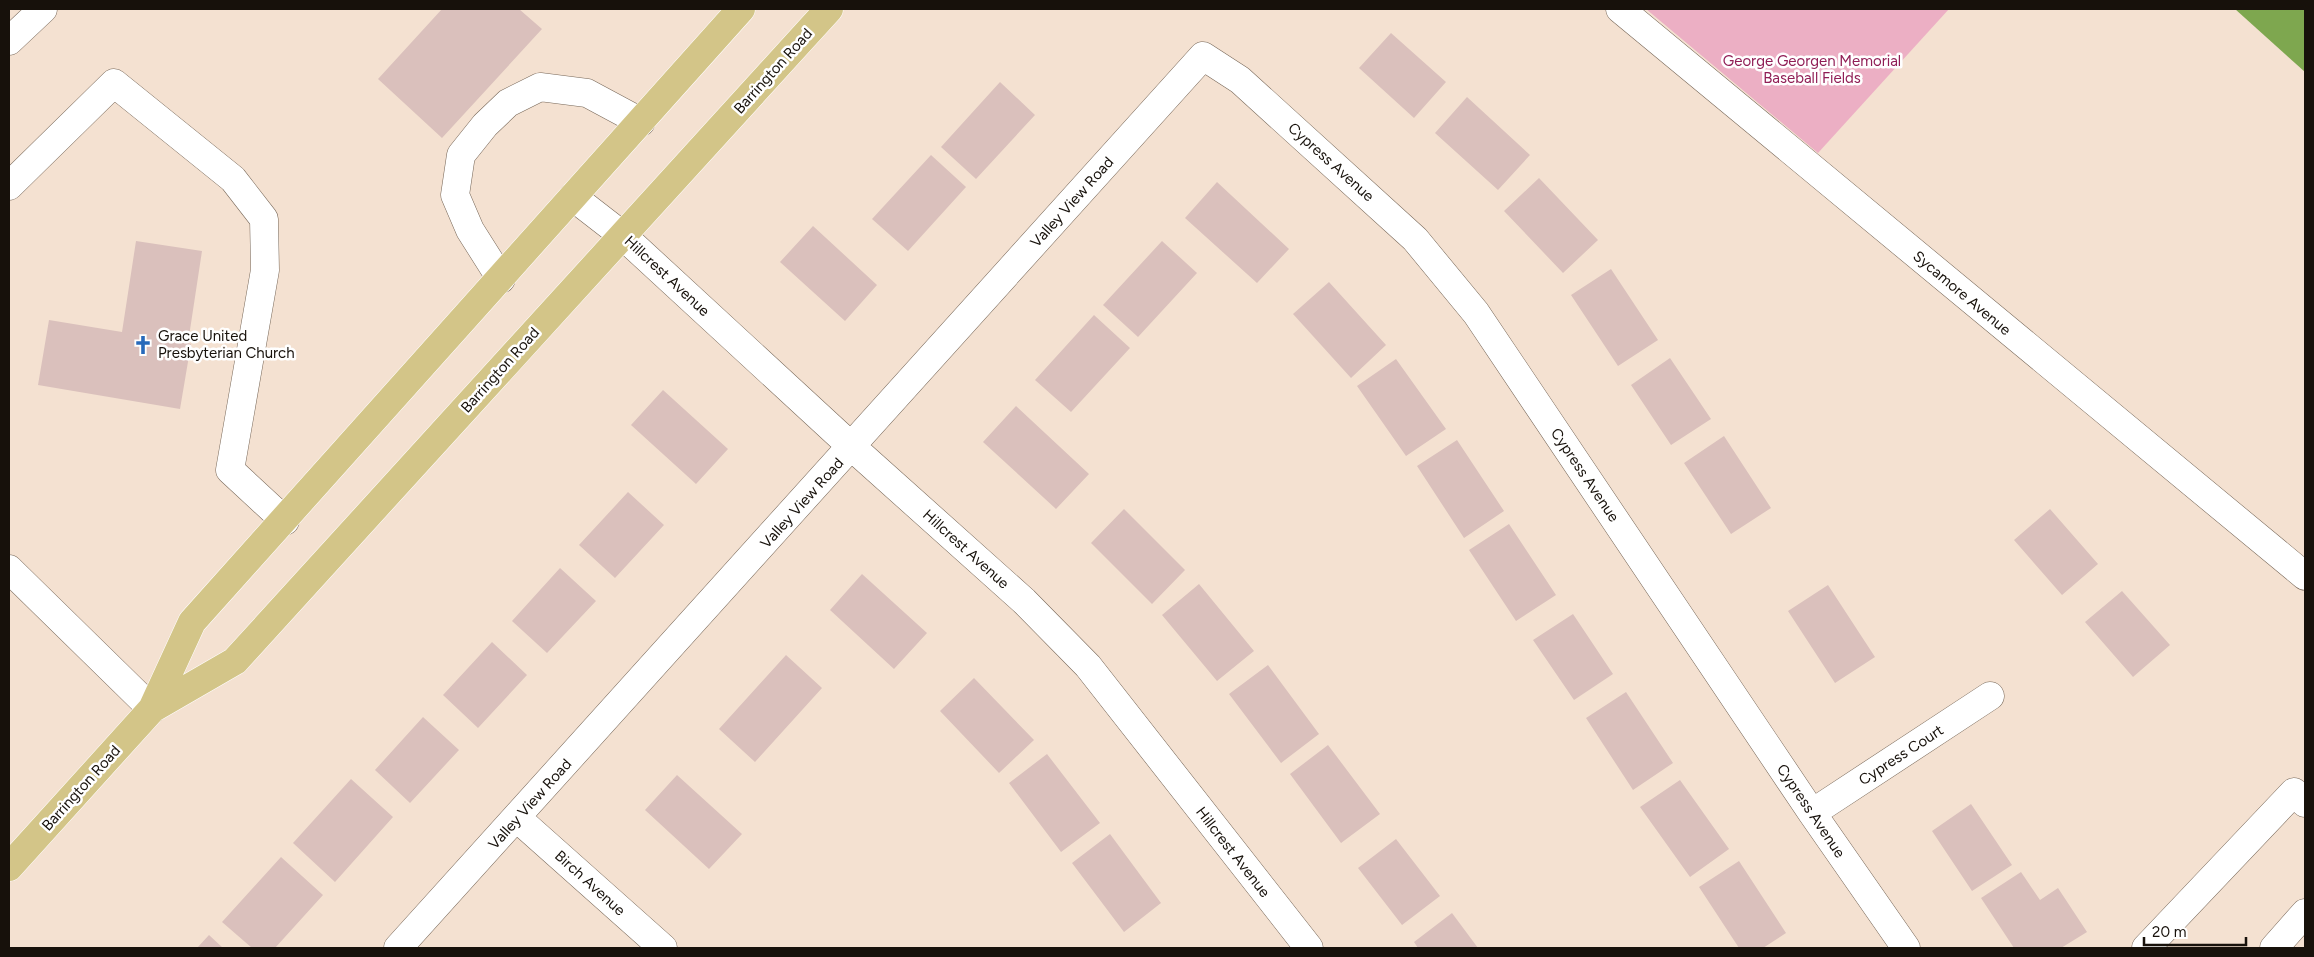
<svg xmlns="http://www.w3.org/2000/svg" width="2314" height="957" font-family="Figtree,sans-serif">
<rect width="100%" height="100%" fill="#f4e1d1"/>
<path fill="#ecafc4" d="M1646,9H1949L1818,153Z"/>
<path fill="#7ea74f" d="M2235,9H2305V72Z"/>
<path fill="#dac0bc" d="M442,9H519L542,29L442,138L378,79Z
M1391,33L1446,82L1414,118L1359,68Z
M1000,82L1035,115L976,179L941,147Z
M1467,97L1530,155L1498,190L1435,133Z
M931,155L966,187L908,251L872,219Z
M1539,178L1598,240L1563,273L1504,211Z
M1217,182L1289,249L1257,283L1185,218Z
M813,226L877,285L845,321L780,262Z
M136,241L202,251L188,343L191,344L180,409L38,385L49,320L122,332Z
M1162,241L1197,273L1138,337L1103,305Z
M1611,269L1658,340L1618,366L1571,295Z
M1329,282L1386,345L1351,378L1293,314Z
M1094,315L1130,348L1071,412L1035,380Z
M1670,358L1711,419L1671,445L1631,385Z
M1396,359L1446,429L1406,456L1357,386Z
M663,390L728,449L696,484L631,425Z
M1016,406L1089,474L1056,509L983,442Z
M1724,436L1771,508L1731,534L1684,463Z
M1457,440L1504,511L1464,538L1417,466Z
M628,492L664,525L615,578L579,545Z
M1124,509L1185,570L1152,604L1091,543Z
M2050,509L2098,564L2062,595L2014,540Z
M1509,524L1556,595L1516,621L1469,550Z
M560,568L596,601L547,653L512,621Z
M862,574L927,633L894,669L830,610Z
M1199,584L1254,651L1217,681L1162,615Z
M1828,585L1875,657L1835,683L1788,611Z
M2122,591L2170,645L2133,677L2085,622Z
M1573,614L1613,674L1574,700L1533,640Z
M492,642L527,675L478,728L443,695Z
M786,655L822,688L755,762L719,729Z
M1268,665L1319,734L1281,763L1229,694Z
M974,678L1034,740L999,773L940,711Z
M1626,692L1673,763L1633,790L1586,718Z
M423,717L459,750L410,803L375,770Z
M1328,745L1380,814L1341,843L1290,774Z
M1047,754L1100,823L1061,852L1009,783Z
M677,775L742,834L709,869L645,810Z
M351,779L393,817L335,882L293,843Z
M1680,780L1729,849L1690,877L1640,807Z
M1971,804L2012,865L1972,891L1932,831Z
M1110,834L1161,903L1124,932L1072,863Z
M1396,839L1440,896L1402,925L1358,868Z
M281,857L323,895L275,948H252L222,922Z
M1739,861L1786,933L1763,948H1739L1699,887Z
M2021,872L2040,900L2058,888L2087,932L2061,948H2014L1981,898Z
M1452,913L1478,948H1418L1414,942Z
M209,935L223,948H197Z"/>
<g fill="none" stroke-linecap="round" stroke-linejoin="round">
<g stroke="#776758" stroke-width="29">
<path id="minor" d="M1620,9L2305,576
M9,41L43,9
M9,186L114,83L233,179L264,219L265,270L230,470L285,521
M573,197L622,235L852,447L1024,601L1088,666L1309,948
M501,279L470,230L455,195L461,155L485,125L508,103L540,87L587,93L641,122
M9,569L152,709
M1812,813L1990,696
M517,818L663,948
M398,948L1203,56L1240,80L1415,239L1476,313L1812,813L1906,948
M2146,948L2294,792L2305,803
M2274,948L2305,913"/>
</g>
<g stroke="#fff" stroke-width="29">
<path id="major" d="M152,709L235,661L829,9
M9,867L152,709L192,622L741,9"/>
</g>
<use href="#minor" stroke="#fff" stroke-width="28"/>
<use href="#major" stroke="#d3c588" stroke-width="28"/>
</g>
<defs>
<g id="church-bare" transform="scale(1.5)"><path d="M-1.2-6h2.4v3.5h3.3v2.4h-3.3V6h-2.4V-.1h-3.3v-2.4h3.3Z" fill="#2769ba" stroke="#fff" stroke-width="2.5" paint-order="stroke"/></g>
</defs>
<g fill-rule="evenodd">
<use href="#church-bare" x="143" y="345"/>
</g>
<g text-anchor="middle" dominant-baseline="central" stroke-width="5" stroke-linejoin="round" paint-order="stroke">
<g font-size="15" fill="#901e56" stroke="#fff">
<text x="1812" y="61">George Georgen Memorial<tspan x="1812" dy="17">Baseball Fields</tspan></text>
</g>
<g font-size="15" fill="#17110b" stroke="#fff">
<text transform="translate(773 71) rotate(-48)">Barrington Road</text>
<text transform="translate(1331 162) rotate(42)">Cypress Avenue</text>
<text transform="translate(1072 202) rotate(-48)">Valley View Road</text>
<text transform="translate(667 276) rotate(43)">Hillcrest Avenue</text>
<text transform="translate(1962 293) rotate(40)">Sycamore Avenue</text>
<text transform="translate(500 370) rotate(-48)">Barrington Road</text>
<text transform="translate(1585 475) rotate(56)">Cypress Avenue</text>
<text transform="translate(802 503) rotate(-48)">Valley View Road</text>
<text transform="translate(966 549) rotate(42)">Hillcrest Avenue</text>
<text transform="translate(1901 755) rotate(-33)">Cypress Court</text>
<text transform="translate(81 788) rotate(-48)">Barrington Road</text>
<text transform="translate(530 804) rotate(-48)">Valley View Road</text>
<text transform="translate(1811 811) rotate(56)">Cypress Avenue</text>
<text transform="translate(1233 852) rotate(52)">Hillcrest Avenue</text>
<text transform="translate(590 883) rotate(42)">Birch Avenue</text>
</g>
<g font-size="15" fill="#17110b" stroke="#fff" text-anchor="start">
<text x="158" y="336">Grace United<tspan x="158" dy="17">Presbyterian Church</tspan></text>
</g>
</g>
<rect width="2314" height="957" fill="none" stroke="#17110b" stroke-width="20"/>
<path d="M2144 937v8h102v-8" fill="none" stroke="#17110b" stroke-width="2.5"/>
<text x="2152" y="937" font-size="15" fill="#17110b" stroke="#ffffff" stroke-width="4" paint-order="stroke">20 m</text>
</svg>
